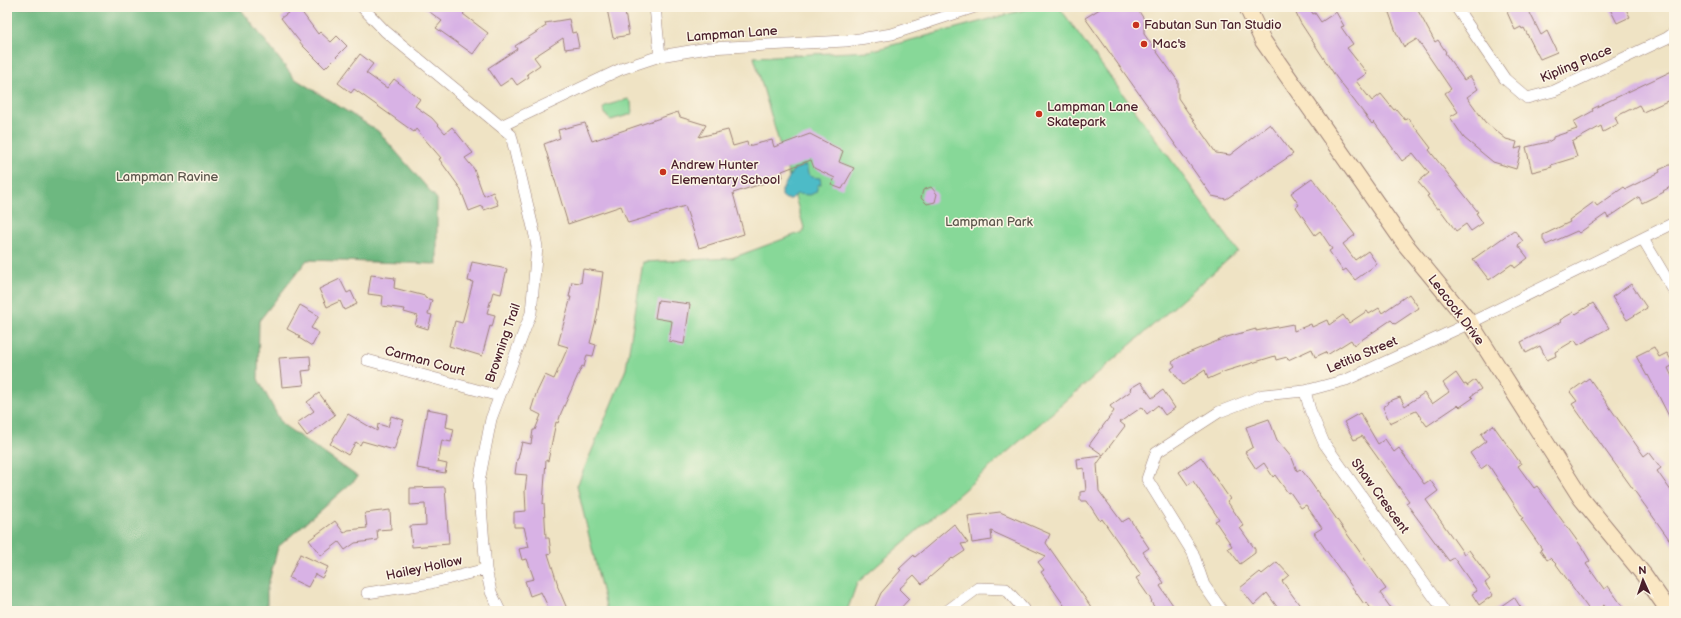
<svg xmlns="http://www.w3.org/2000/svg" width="1681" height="618" font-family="'Balsamiq Sans',sans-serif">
<rect width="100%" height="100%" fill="#fcf5e5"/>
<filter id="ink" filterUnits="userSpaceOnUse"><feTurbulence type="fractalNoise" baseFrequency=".025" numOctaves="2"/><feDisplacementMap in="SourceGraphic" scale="8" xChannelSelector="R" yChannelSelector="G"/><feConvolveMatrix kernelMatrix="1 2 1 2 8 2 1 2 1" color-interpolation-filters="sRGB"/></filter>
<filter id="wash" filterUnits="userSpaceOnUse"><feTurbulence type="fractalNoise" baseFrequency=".012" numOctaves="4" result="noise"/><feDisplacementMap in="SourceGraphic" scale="16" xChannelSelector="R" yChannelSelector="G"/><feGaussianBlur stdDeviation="0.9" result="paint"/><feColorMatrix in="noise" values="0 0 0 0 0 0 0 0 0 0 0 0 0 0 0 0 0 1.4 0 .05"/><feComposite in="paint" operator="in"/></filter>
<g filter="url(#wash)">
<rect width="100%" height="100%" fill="#efe3c4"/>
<path fill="#87d898" stroke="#687c62" d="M1035,7H1059L1238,251L857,583L847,611H607L577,486L626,369L643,262L732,258L805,231L754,57L870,51Z
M628,99L631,102L632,114L611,120L607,117L603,109L605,106Z"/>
<path fill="#6db880" stroke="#5c6c56" d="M7,7H239L294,78L378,131L437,199V264L307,260L259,321L258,379L282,424L358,477L278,547L267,589V611H7Z"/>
<path fill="#4ebbc7" stroke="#4c6d79" d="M806,165L808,173L811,177L820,178L821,184L818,185L816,192L810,195L797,194L791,199H786L782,196V190L793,170Z"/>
<g id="blocks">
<path fill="#d8b2e5" d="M296,7H298L318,34L320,32L331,42L337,36L347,46L325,68L303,46L281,18Z
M423,7H458L465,12L463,14L488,33L473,54L436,28L442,21Z
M617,7H624L629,35L613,38L607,9Z
M1103,7H1136L1144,19V34L1178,81V98L1216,153L1230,155L1270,124L1293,154L1226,199L1212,196L1085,18Z
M1293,7H1309L1313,14L1315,13L1321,22L1336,12L1344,26L1341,27L1353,44L1347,48L1367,73L1356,81L1372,101L1381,94L1394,110L1396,109L1405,120L1408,118L1431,148L1429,150L1478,212L1476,213L1483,223L1471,231L1466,224L1456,231L1439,208L1437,209L1427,196L1429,195L1418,182L1429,173L1413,153L1402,161L1374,122L1372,124L1336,77L1300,22Z
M1387,7H1416L1435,42L1438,40L1446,52L1445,53L1464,80L1470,76L1478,89L1467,97L1485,122L1506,139L1517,142L1515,149L1522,147L1516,169L1493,162L1464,138L1450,117L1458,112L1445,93L1451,89L1417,39L1404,47L1396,32Z
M1517,7H1527L1541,35L1547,31L1557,52L1540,59L1524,28L1522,29L1521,27L1515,30L1507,12Z
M1609,7H1625L1630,17L1617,23Z
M569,19L572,33L576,32L579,47L565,49L563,38L534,57L540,65L527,74L529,77L517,85L512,78L500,86L488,68L517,49L515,46L546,26L545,23Z
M360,54L373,64L366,73L387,88L394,79L420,99L415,106L432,118L445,133L452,127L473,153L465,158L474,169L484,196L493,192L498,205L484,210L482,206L469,211L460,188L439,159L441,158L416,129L414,132L354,89L351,93L338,83Z
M1674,70V98L1643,112L1639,105L1615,117L1618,124L1603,132L1601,126L1572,142L1577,157L1551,165L1552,167L1532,172L1526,147L1548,142L1553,139V137L1577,129L1573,122L1593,111L1592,109Z
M678,112L680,117L706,125L699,137L728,130L733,146L747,142L748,146L772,140L774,147L810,134L843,151L839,162L854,168L842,189L831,185L835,178L814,168L811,160L782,171L783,177L733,193L744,234L699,248L685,206L628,223L621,206L568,224L544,144L560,138L558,130L585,123L592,141Z
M1674,163V185L1663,191L1664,192L1642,203L1639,197L1608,218L1606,214L1579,233L1577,231L1546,245L1543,239V235L1570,222L1569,220L1594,202L1597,206L1624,187L1626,189L1660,172L1659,170Z
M1312,178L1355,235L1343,244L1355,260L1368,251L1377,264L1355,280L1346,269L1343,271L1329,251L1332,249L1320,231L1315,235L1296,207L1299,205L1291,193Z
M931,187L937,194L935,202L927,204L921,198L923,190Z
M1514,230L1523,241L1518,245L1528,258L1515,268L1512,264L1489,280L1473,259Z
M472,262L507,269L501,294L493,292L487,313L495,315L492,327L490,326L482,356L449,346L455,321L462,323L473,282L468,281Z
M583,269L603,272L597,316L590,343L596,345L593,356L587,355L584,367L582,366L561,413L558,423L556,422L548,461L546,460L543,504L544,503L546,538H549L551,553L548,554L558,585H557L568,611H550L541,592L530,596L525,581L534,579L527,559L522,560L519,549L529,547L524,527H514V512L526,511L525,491L527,475L515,474L517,459H518L522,442L531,444L533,430H535L541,415L531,410L536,394L545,375L554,379L568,347L558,344L571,297H569L572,282L581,283Z
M371,275L395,278L394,288L425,296V298L432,300L428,314L432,315L428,329L415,325L418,316L404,312L405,309L382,306L383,296L368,294Z
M340,279L347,293L351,291L357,304L344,310L340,301L327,307L319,289Z
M1631,284L1647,308L1627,320L1612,297Z
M1409,294L1419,308L1395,324L1391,320L1354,345L1351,340L1327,355L1326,352L1315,357L1312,349L1288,360L1287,357L1276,360L1275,356L1226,371L1208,379L1205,370L1183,385L1171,369L1175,366L1172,362L1181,356L1227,337L1256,329V331L1293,324L1294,331L1311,324L1312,327L1327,320L1329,325L1343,315L1349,323L1367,311L1369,314L1379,308L1382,313Z
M658,300L690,304L684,344L669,341L672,321L655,318Z
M1593,303L1609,328L1578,345L1575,340L1555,352L1556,356L1547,360L1540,346L1526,353L1521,342L1561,322L1560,320L1574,312L1576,314Z
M300,305L319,316L311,328L319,333L312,346L299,338L300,336L287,329Z
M1654,347L1659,357L1667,353L1674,365L1668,368L1674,381V426L1648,375L1647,376L1636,356Z
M310,356L311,370L302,371L304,385L282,387L279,358Z
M1456,373L1464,385L1466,384L1467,386L1475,380L1481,389L1471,396L1473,398L1460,407L1458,405L1427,426L1416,411L1390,423L1383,407L1388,404L1387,402L1400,397L1405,406L1424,393L1432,404L1449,392L1443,383Z
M1589,378L1644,456L1649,452L1661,468L1657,471L1674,495V546L1572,404L1577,401L1570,392Z
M1141,382L1152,398L1163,390L1175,408L1165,415L1158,405L1147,414L1142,407L1120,422L1125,426L1103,455L1089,445L1114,411L1110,406L1131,391L1130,389L1131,388Z
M319,393L335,415L307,436L297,423L314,411L307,402Z
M427,409L448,413L446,427L454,429L451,442L442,440L438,462L447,464L445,473L417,468Z
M1360,413L1378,444L1385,439L1394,452L1399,448L1424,484L1430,480L1438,491L1426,500L1464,554L1469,550L1490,579L1485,583L1493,595L1479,605L1472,594L1477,591L1454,558L1449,561L1406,503L1409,501L1362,436L1354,440L1344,422Z
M348,414L377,431L378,424L388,427L391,416L404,420L394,450L362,441L360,445L356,442L348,455L330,444Z
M1269,419L1277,440L1292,458L1297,471L1300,469L1304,473L1386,589L1380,593L1393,611H1373L1366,602L1364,604L1314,533L1322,528L1306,505L1301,508L1290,492L1288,493L1275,475L1273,477L1264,463L1256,469L1245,452L1253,447L1246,427Z
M1493,425L1521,464L1518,466L1534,488L1537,486L1581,546L1590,561L1586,564L1604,589L1608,586L1626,611H1608L1604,605L1596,611H1590L1556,564L1550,558L1547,560L1540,550L1542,549L1521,519L1523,518L1488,464L1481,469L1470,453L1486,441L1481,434Z
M1103,456L1097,464L1099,491L1122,522L1129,518L1149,548L1143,552L1164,583L1160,586L1177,611H1157L1151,602L1152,601L1136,578L1141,575L1102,519L1100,521L1087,501H1080V492L1086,491L1084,468L1078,469L1077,459Z
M1201,457L1230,499L1227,501L1244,526L1240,528L1255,549V553L1240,564L1228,548L1232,546L1215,521L1219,519L1193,481L1188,485L1179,472Z
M445,487L449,544L412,547L410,526L426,525L425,504L410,505V488Z
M390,510L391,529L377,530L378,540L355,543L345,550L339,542L321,556L309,540L335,521L344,533L348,530L367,528L365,513Z
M1000,512L1050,534L1046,543L1094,611H1068L1041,572L1044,570L1038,562L1046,556L991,531L992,540L972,543L968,516Z
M954,524L968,543L961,544L965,551L953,559L952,558L922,584L914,575L899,589L909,599L898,611H873L881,593L901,570L899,569L914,555L915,557Z
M300,554L328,567L322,578L315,574L308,587L289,578Z
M1277,562L1289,575L1282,581L1304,611H1280L1267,593L1254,605L1240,588L1260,572L1262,574Z
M1514,597L1523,611H1494Z"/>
</g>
</g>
<g filter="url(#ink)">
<use href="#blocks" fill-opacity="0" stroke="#9c8178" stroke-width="1"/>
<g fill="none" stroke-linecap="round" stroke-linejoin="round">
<g stroke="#9c8178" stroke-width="12">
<path id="street" d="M362,7L385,31L511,135L535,236L537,247L531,313L491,419L479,482L486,569L491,592L500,611
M655,7L660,56
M1456,7L1505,79L1527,98L1554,91L1667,38L1674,33
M501,126L621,69L660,56L708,48L846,41L892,34L975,7
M1643,239L1674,291
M367,360L499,396
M1305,391L1310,410L1324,443L1444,611
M367,593L431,583L486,569
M947,611L978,588L1006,589L1025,611
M1222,611L1204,585L1193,553L1147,479L1156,453L1219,412L1263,395L1305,391L1346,380L1470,323L1674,223"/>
</g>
<g stroke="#9c8178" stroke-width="18">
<path id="secondary" d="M1247,7L1263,41L1405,244L1470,323L1581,498L1644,575L1669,611"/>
</g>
<use href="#street" stroke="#fff" stroke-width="11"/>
<use href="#secondary" stroke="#fae7c3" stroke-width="16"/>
</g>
</g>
<g fill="#c8321e" stroke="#fcf5e5" stroke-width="1.5">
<circle cx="1136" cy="25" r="4"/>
<circle cx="1144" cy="44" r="4"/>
<circle cx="1039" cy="114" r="4"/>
<circle cx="663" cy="172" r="4"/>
</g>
<g text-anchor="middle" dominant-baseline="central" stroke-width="3" stroke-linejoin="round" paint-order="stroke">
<g font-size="13" fill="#4a1f2b" stroke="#fcf5e5" text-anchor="start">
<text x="1144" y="25">Fabutan Sun Tan Studio</text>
<text x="1152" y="44">Mac's</text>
<text x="1047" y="107">Lampman Lane<tspan x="1047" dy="15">Skatepark</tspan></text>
<text x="671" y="165">Andrew Hunter<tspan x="671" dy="15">Elementary School</tspan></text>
</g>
<g font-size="13" fill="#4a1f2b" stroke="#fcf5e5">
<text transform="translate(732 34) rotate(-4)">Lampman Lane</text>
<text transform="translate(1576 64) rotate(-23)">Kipling Place</text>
<text transform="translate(1456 310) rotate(53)">Leacock Drive</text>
<text transform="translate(503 343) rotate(-71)">Browning Trail</text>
<text transform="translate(1362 355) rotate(-23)">Letitia Street</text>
<text transform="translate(425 361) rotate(15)">Carman Court</text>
<text transform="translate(1380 496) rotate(54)">Shaw Crescent</text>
<text transform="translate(424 568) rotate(-12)">Hailey Hollow</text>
</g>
<g font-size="13" fill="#5c564c" stroke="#fcf5e5">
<text x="167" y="177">Lampman Ravine</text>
<text x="989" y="222">Lampman Park</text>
</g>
</g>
<rect width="1681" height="618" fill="none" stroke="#fcf5e5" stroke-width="24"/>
<g transform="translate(1643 580) rotate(357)" stroke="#fcf5e5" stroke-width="3" paint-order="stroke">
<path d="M0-3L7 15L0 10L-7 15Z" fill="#4a1f2b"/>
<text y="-6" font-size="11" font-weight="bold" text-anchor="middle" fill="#4a1f2b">N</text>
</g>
</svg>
